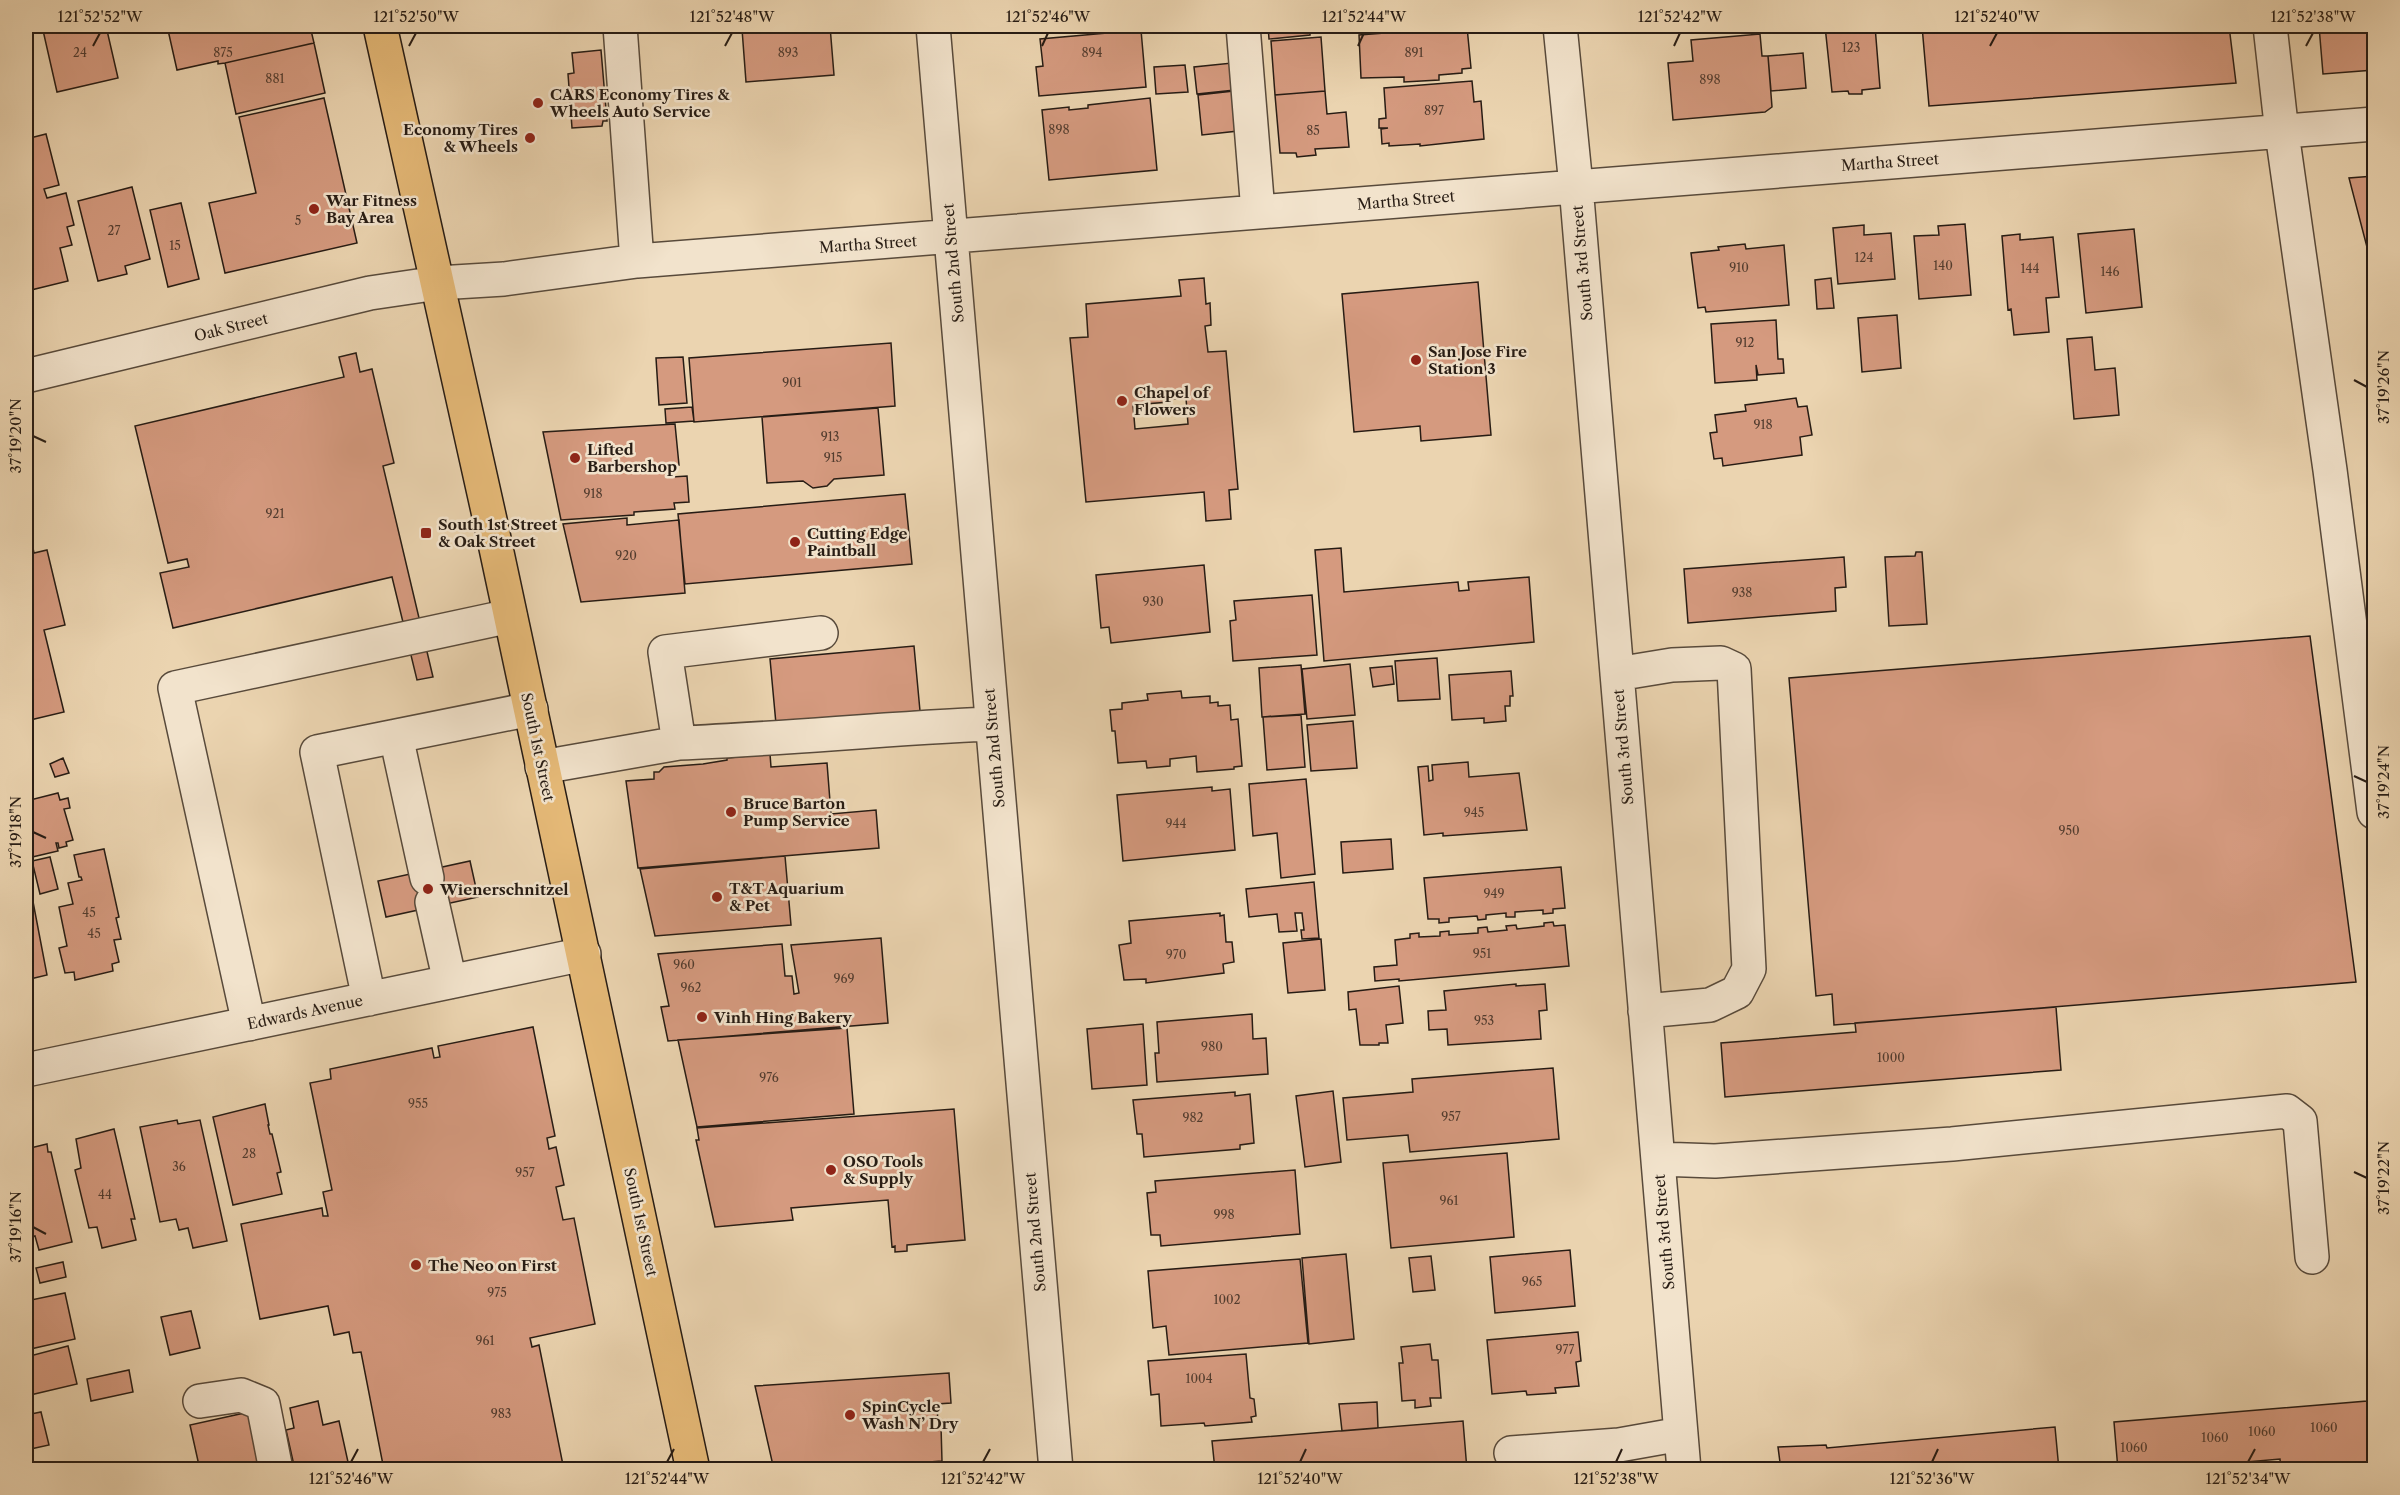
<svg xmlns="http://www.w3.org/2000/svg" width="2400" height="1495" font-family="'Libre Caslon Text',serif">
<rect width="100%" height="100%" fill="#ebd4b0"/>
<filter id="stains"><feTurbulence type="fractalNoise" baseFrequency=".00333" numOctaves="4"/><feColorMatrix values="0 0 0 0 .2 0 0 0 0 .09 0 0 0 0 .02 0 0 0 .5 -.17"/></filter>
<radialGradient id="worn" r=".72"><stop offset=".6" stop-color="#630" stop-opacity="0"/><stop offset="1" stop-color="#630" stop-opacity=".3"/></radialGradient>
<path fill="#d59a7f" stroke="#271c14" stroke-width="1.5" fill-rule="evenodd" d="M42,26H106L118,78L57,92Z
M189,26H310L314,43L225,63L218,64V61L177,70L168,30Z
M642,26H690L643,31Z
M787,26H830L834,75L746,82L742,29Z
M1268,26H1310V35L1269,39Z
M1825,26H1875L1880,88L1862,90V94H1849L1848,91L1832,92Z
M1922,26H2229L2236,83L1929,106Z
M2319,26H2374V70L2323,74Z
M1463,27H1467L1471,68L1462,69V73L1439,75V80L1404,82V77L1361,78L1359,35Z
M1141,30L1146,87L1039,96L1036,67L1043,66L1040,39Z
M1760,34L1762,56H1768L1772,107L1765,112L1673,120L1668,63L1693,61L1691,40Z
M1321,37L1325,91L1275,95L1271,41Z
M314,43L325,93L236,114L225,63Z
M601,50L607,121H603L602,126L572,128L568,74L574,73L572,53Z
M1803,53L1806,88L1771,91L1768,56Z
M1232,63L1235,90L1197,94L1194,67Z
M1185,65L1188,92L1156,94L1154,67Z
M1472,81L1474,102L1481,101L1484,139L1420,146V144L1389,146V143L1382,144L1381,129L1388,128H1379V119L1386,118L1384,88Z
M1234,91L1238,131L1202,135L1198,95Z
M1325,91L1327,114L1346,112L1349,147L1315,149L1316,155L1297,157L1296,153H1280L1275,95Z
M324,98L357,243L225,273L209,203L256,193L239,117Z
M1150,98L1157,170L1049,180L1042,110L1069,107V110L1088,108V105Z
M46,134L59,185L44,189L47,198L66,193L74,225L67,227L72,245L60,248L68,281L31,290L26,269V139Z
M2374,176V274L2349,178Z
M132,187L150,259L125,266L127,274L98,281L78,201Z
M181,203L199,279L168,287L150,210Z
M1965,224L1971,295L1919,299L1914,236L1939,235L1938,226Z
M1864,225V235L1891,233L1895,279L1838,284L1833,228Z
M2134,229L2142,307L2086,313L2078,234Z
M2020,234V240L2053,237L2059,297L2046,298L2049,332L2014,335L2011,309L2008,310L2002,236Z
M1745,244L1746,249L1784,245L1789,305L1706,312L1705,307L1698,308L1691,253L1719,250L1718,247Z
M1204,278L1206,304L1210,303L1211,325L1205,326L1208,352L1226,351L1238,489L1229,490L1231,519L1206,521L1204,492L1086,502L1070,338L1088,337L1086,304L1181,296L1179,280ZM1186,398L1188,424L1135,429L1133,405L1169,402V399Z
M1831,278L1834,308L1817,309L1815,280Z
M1478,282L1491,435L1421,441L1420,426L1354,432L1342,294Z
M1897,315L1901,368L1862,372L1858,318Z
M1776,320L1778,359H1783L1784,373L1758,375L1756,365L1757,380L1715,383L1711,324Z
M2092,337L2095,370L2115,368L2119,415L2074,419L2067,339Z
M891,343L895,406L694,422L689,358Z
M356,353L360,372L372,369L394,463L383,466L433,677L417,680L392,577L173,628L160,573L189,567L187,559L168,563L135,426L344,377L339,357Z
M683,357L687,403L659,405L656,358Z
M1796,398L1798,407L1807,406L1812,435L1800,437L1802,455L1723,466L1722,458L1714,459L1710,433L1717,432L1715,415L1746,411L1745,405Z
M692,407L694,421L666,423L665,409Z
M878,408L884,475L834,479L827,486L813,488L803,481L767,483L762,417Z
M675,424L679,465L670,466L672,477L687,476L689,502L674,503L675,509L634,512V515L561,520L543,432Z
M905,494L912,564L685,584L678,514Z
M26,515L34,553L47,550L65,625L44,630L64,712L26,721Z
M627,518V525L679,520L685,593L581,602L563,524Z
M1341,548L1344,592L1458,582L1459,591L1469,590L1468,582L1529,577L1534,642L1324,661L1315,550Z
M1916,552H1922L1927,624L1889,626L1885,557L1915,556Z
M1844,557L1846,587L1835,588L1836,611L1688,623L1684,569Z
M1204,565L1210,632L1111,643L1109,627L1101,628L1096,575Z
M1312,595L1317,655L1233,661L1230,621L1236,620L1234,601Z
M2310,636L2356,982L1834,1025L1832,994L1816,996L1789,678Z
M914,646L920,711L776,724L770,659Z
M1437,658L1440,699L1398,701L1395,661Z
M1350,664L1355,715L1307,719L1302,669Z
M1301,665L1305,714L1262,717L1259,668Z
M1392,666L1394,684L1373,687L1370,668Z
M1511,671L1513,696H1510V706H1505L1506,721L1484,723V718L1452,720L1449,675Z
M1181,691L1182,698L1210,696V703L1218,702V706L1230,705L1231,720L1238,719L1242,766L1234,767V769L1197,772L1196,756L1170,759V766L1147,768L1146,761L1118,763L1115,731H1112L1110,710L1122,709V703L1148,700L1147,694Z
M1301,715L1305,767L1267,770L1263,717Z
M1353,721L1357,768L1311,771L1307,725Z
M770,754L771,767L827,763L831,814L876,810L879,848L638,868L626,781L654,779V772H659L664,767L703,764L727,760V758Z
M63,758L69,773L55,777L50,764Z
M1468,762L1469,777L1519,773L1527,830L1443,836V833L1424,835L1418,767L1428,766L1429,781L1433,780L1432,765Z
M1306,779L1315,874L1281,878L1277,833L1253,836L1249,784Z
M1212,787V791L1230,789L1235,850L1123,861L1117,795Z
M58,793L60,800L68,798L70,808L64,809L73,840L66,842L67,846L59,848L58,843H56L58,851L28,858L26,847V801Z
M1391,839L1393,869L1343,873L1341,842Z
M104,849L119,917L116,918L121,939L114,940L119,962L112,964L113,971L75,980L74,972L65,973L59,948L67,946L59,907L73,904L68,883L82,880L81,877H79L74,855Z
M785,856L791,925L655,936L640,869Z
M50,857L58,889L40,894L32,861Z
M470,861L478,897L386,917L378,881Z
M26,865L47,975L26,980Z
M1561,867L1565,908L1553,909V913L1543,914V910L1515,912V917H1506V913L1486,915V919L1478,920L1477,916L1449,918V922L1439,923V919H1428L1424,878Z
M1314,882L1319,938L1302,939L1301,930H1304L1302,913H1295L1297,931L1279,932L1277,914L1249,917L1246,889Z
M1220,913V916L1224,915L1226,942H1232L1234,962L1223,964L1224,973L1146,983V979L1124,980L1119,945L1131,943L1129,921Z
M1553,922L1554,926L1565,925L1569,966L1399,981V979L1375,981L1374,967L1397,965L1395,940L1410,938V934L1419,933V937L1440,936V932L1449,931V935L1478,933V928L1487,927L1488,932L1507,930L1506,926L1516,925L1517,929L1544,926V923Z
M881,938L888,1023L668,1041L661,1007L669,1006L658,954L782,944L785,976H792L794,994L799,993L791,945Z
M1321,939L1325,990L1288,993L1283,943Z
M1516,984V986L1545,984L1547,1010L1539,1011L1541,1039L1448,1045L1447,1029L1429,1030L1428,1011L1446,1010L1444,991Z
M1399,986L1403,1023L1386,1025L1388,1043H1379V1045H1360L1356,1009L1349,1010L1348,992Z
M2056,1007L2061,1070L1725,1097L1721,1043L1856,1032L1855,1023Z
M1252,1014L1253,1039L1266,1038L1268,1074L1157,1082L1155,1053H1159L1157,1022Z
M1143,1024L1147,1085L1092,1089L1087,1029Z
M533,1027L555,1136L547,1138L549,1149L556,1147L564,1185L556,1187L563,1220L574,1218L595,1324L530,1338L532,1347L539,1345L564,1470H384L361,1352L353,1353L349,1332L334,1335L328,1306L260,1319L241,1224L322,1208L323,1216H328L323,1192L332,1190L310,1083L331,1079L330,1069L432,1048L434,1058L440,1057L438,1046Z
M847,1028L854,1114L697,1127L678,1040Z
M1553,1068L1559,1139L1410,1152L1408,1135L1347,1140L1343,1098L1413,1092L1412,1079Z
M1333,1091L1341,1162L1305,1167L1296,1096Z
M1235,1092V1096L1250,1094L1254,1143L1240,1145V1149L1144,1157L1142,1134H1137L1133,1100Z
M265,1104L269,1125H268L270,1134H272L281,1172L277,1173L282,1194L233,1205L213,1117Z
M954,1109L965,1240L907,1245V1251L895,1252V1246L892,1247L888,1200L791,1208L793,1220L715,1227L696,1140H699L697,1128Z
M177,1120L178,1124L200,1120L227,1241L193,1248L188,1228L179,1230L176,1219L160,1222L140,1127Z
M114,1129L135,1219H131L136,1240L102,1248L97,1227L89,1228L75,1170L81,1168L76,1139Z
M47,1144L48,1152H51L72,1242L39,1250L35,1236L26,1238V1149Z
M1507,1153L1514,1237L1391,1248L1383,1163Z
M1295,1170L1300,1234L1161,1246L1160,1235H1151L1147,1193L1156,1192L1155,1181Z
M1570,1250L1575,1306L1495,1313L1490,1257Z
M1346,1254L1354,1339L1309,1344L1302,1258Z
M1431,1256L1435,1290L1413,1292L1409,1258Z
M1300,1259L1308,1343L1169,1355L1166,1326L1153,1328L1148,1271Z
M63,1262L66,1277L40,1283L36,1268Z
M65,1293L75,1339L26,1350V1301Z
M191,1311L200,1348L170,1355L161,1317Z
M1578,1332L1581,1361L1576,1362L1579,1386L1555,1388L1556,1393L1527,1395L1526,1391L1492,1394L1487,1340Z
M1430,1344L1432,1360H1438L1441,1398H1430L1431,1406L1415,1408V1400L1402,1401L1399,1363H1403L1401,1347Z
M68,1346L77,1384L26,1396V1357Z
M1246,1354L1250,1398L1254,1399L1256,1416L1251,1417L1252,1422L1205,1426L1204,1423L1161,1426L1159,1394L1151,1395L1148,1361Z
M129,1370L133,1392L91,1401L87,1379Z
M949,1373L951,1403L937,1404L938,1426H941L942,1461L823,1470H774L755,1386Z
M2374,1396V1470H2281L2280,1459L2189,1467V1470H2118L2114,1422L2367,1401V1397Z
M318,1401L323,1425L339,1421L348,1462L335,1465L336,1470H295L286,1430L294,1428L290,1408Z
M1377,1402L1378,1428L1342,1431L1339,1404Z
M41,1412L49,1445L26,1450V1415Z
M249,1412L262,1470H200L190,1425Z
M1463,1421L1467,1470H1215L1212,1441Z
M2055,1427L2059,1470H1781L1778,1447L1826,1445L1827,1448Z"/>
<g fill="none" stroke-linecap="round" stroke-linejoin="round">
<g stroke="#584a3b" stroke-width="36">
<path id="minor" d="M620,26L637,261
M933,26L1056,1470
M1243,26L1258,212
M1560,26L1576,186L1684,1470
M2270,26L2282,133L2330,470L2374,812
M26,376L370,293L438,283L504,279L637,261L2374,124
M821,633L665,652L679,743C784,739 888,728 992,724
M1617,674L1672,665L1721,663L1734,669L1749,969L1737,992L1710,1005L1645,1011
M396,736L427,878
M542,767L679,743
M432,902L450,982
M369,999L317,752L531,709
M249,1024L175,688L510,616
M26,1070L584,954
M1658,1159L1715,1161L1952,1144L2287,1111L2300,1121L2312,1257
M200,1401L241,1395L263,1404L276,1470
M1511,1453L1619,1445L1681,1434"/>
</g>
<g stroke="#271c14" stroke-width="36">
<path id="major" d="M380,26L490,520L693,1470"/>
</g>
<use href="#minor" stroke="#f2e3cc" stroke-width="33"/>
<use href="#major" stroke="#e6ba78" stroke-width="33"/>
</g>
<path fill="none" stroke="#271c14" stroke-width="2" d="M93,46L100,33M409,46L416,33M725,46L732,33M1042,46L1048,33M1358,46L1364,33M1674,46L1680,33M1990,46L1997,33M2306,46L2313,33M2354,380L2367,387M33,436L46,442M2354,776L2367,782M33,832L46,838M2354,1172L2367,1178M33,1227L46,1234M351,1462L358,1449M667,1462L674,1449M983,1462L990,1449M1300,1462L1306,1449M1616,1462L1622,1449M1932,1462L1938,1449M2248,1462L2255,1449"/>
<g fill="#8f2418" stroke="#f2e3cc" stroke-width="2">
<circle cx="538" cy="103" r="6"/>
<circle cx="530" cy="138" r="6"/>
<circle cx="314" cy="209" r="6"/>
<circle cx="1416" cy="360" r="6"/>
<circle cx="1122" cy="401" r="6"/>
<circle cx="575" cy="458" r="6"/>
<rect x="420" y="527" width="12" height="12" rx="3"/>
<circle cx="795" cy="542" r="6"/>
<circle cx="731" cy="812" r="6"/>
<circle cx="428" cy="889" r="6"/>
<circle cx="717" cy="897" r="6"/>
<circle cx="702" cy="1017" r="6"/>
<circle cx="831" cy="1170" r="6"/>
<circle cx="416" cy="1265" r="6"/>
<circle cx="850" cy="1415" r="6"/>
</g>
<g text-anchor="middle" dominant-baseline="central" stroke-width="5" stroke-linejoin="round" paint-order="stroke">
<g font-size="12" fill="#523c2f">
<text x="1851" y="47">123</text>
<text x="80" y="52">24</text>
<text x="223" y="52">875</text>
<text x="788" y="52">893</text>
<text x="1092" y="52">894</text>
<text x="1414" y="52">891</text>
<text x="275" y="78">881</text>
<text x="1710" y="79">898</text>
<text x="1434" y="110">897</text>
<text x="1059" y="129">898</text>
<text x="1313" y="130">85</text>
<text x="298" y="220">5</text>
<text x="114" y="230">27</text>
<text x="175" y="245">15</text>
<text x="1864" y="257">124</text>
<text x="1943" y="265">140</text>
<text x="1739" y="267">910</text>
<text x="2030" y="268">144</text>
<text x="2110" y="271">146</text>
<text x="1745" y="342">912</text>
<text x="792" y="382">901</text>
<text x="1763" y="424">918</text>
<text x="830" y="436">913</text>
<text x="833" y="457">915</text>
<text x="593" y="493">918</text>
<text x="275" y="513">921</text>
<text x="626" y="555">920</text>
<text x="1742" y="592">938</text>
<text x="1153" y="601">930</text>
<text x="1474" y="812">945</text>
<text x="1176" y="823">944</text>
<text x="2069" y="830">950</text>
<text x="1494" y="893">949</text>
<text x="89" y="912">45</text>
<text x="94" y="933">45</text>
<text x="1482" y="953">951</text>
<text x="1176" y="954">970</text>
<text x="684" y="964">960</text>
<text x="844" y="978">969</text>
<text x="691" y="987">962</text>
<text x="1484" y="1020">953</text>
<text x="1212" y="1046">980</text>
<text x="1891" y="1057">1000</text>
<text x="769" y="1077">976</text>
<text x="418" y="1103">955</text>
<text x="1451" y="1116">957</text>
<text x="1193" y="1117">982</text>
<text x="249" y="1153">28</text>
<text x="179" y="1166">36</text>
<text x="525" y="1172">957</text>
<text x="105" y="1194">44</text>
<text x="1449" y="1200">961</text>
<text x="1224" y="1214">998</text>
<text x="1532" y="1281">965</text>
<text x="497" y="1292">975</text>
<text x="1227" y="1299">1002</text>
<text x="485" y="1340">961</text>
<text x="1565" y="1349">977</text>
<text x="1199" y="1378">1004</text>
<text x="501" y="1413">983</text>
<text x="2324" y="1427">1060</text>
<text x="2262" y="1431">1060</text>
<text x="2215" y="1437">1060</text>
<text x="2134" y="1447">1060</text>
</g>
<g font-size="15" font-weight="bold" fill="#271c14" stroke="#f2e3cc" text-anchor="start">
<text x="550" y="94">CARS Economy Tires &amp;<tspan x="550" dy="17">Wheels Auto Service</tspan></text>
<text x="518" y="129" text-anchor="end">Economy Tires<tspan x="518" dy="17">&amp; Wheels</tspan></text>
<text x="326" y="200">War Fitness<tspan x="326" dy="17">Bay Area</tspan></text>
<text x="1428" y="351">San Jose Fire<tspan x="1428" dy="17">Station 3</tspan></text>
<text x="1134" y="392">Chapel of<tspan x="1134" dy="17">Flowers</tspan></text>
<text x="587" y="449">Lifted<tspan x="587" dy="17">Barbershop</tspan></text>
<text x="438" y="524">South 1st Street<tspan x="438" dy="17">&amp; Oak Street</tspan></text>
<text x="807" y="533">Cutting Edge<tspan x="807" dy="17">Paintball</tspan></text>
<text x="743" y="803">Bruce Barton<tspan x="743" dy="17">Pump Service</tspan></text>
<text x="729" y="888">T&amp;T Aquarium<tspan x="729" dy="17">&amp; Pet</tspan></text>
<text x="440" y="889">Wienerschnitzel</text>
<text x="714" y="1017">Vinh Hing Bakery</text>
<text x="843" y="1161">OSO Tools<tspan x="843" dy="17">&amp; Supply</tspan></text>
<text x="428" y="1265">The Neo on First</text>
<text x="862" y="1406">SpinCycle<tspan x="862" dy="17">Wash N’ Dry</tspan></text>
</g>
<g font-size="15" fill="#271c14" stroke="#f2e3cc">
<text transform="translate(1890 162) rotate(-4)">Martha Street</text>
<text transform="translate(1406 200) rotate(-5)">Martha Street</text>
<text transform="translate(868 244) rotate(-4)">Martha Street</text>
<text transform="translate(953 263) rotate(-95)">South 2nd Street</text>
<text transform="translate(1582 263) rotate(-95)">South 3rd Street</text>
<text transform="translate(231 327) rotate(-14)">Oak Street</text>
<text transform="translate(538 747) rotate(78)">South 1st Street</text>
<text transform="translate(1623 747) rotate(-95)">South 3rd Street</text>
<text transform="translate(994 748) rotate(-95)">South 2nd Street</text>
<text transform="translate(305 1012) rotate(-12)">Edwards Avenue</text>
<text transform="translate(641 1222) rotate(78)">South 1st Street</text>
<text transform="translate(1035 1232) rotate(-95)">South 2nd Street</text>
<text transform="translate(1664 1232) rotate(-95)">South 3rd Street</text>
</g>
</g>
<rect width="2400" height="1495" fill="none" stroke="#ebd4b0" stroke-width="66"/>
<rect x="33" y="33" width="2334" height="1429" fill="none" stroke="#271c14" stroke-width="2"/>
<g font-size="15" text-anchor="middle" fill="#271c14">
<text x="100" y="22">121°52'52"W</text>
<text x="416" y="22">121°52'50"W</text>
<text x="732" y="22">121°52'48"W</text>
<text x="1048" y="22">121°52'46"W</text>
<text x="1364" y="22">121°52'44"W</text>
<text x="1680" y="22">121°52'42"W</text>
<text x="1997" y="22">121°52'40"W</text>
<text x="2313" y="22">121°52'38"W</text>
<text transform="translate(2384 387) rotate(-90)" y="5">37°19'26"N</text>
<text transform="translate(16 436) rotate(-90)" y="5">37°19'20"N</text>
<text transform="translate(2384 782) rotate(-90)" y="5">37°19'24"N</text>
<text transform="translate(16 832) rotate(-90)" y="5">37°19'18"N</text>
<text transform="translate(2384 1178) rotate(-90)" y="5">37°19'22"N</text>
<text transform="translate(16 1227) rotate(-90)" y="5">37°19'16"N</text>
<text x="351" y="1484">121°52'46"W</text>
<text x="667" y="1484">121°52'44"W</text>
<text x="983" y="1484">121°52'42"W</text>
<text x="1300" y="1484">121°52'40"W</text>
<text x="1616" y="1484">121°52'38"W</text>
<text x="1932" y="1484">121°52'36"W</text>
<text x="2248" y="1484">121°52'34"W</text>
</g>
<rect width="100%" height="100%" filter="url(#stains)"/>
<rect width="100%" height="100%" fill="url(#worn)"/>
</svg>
